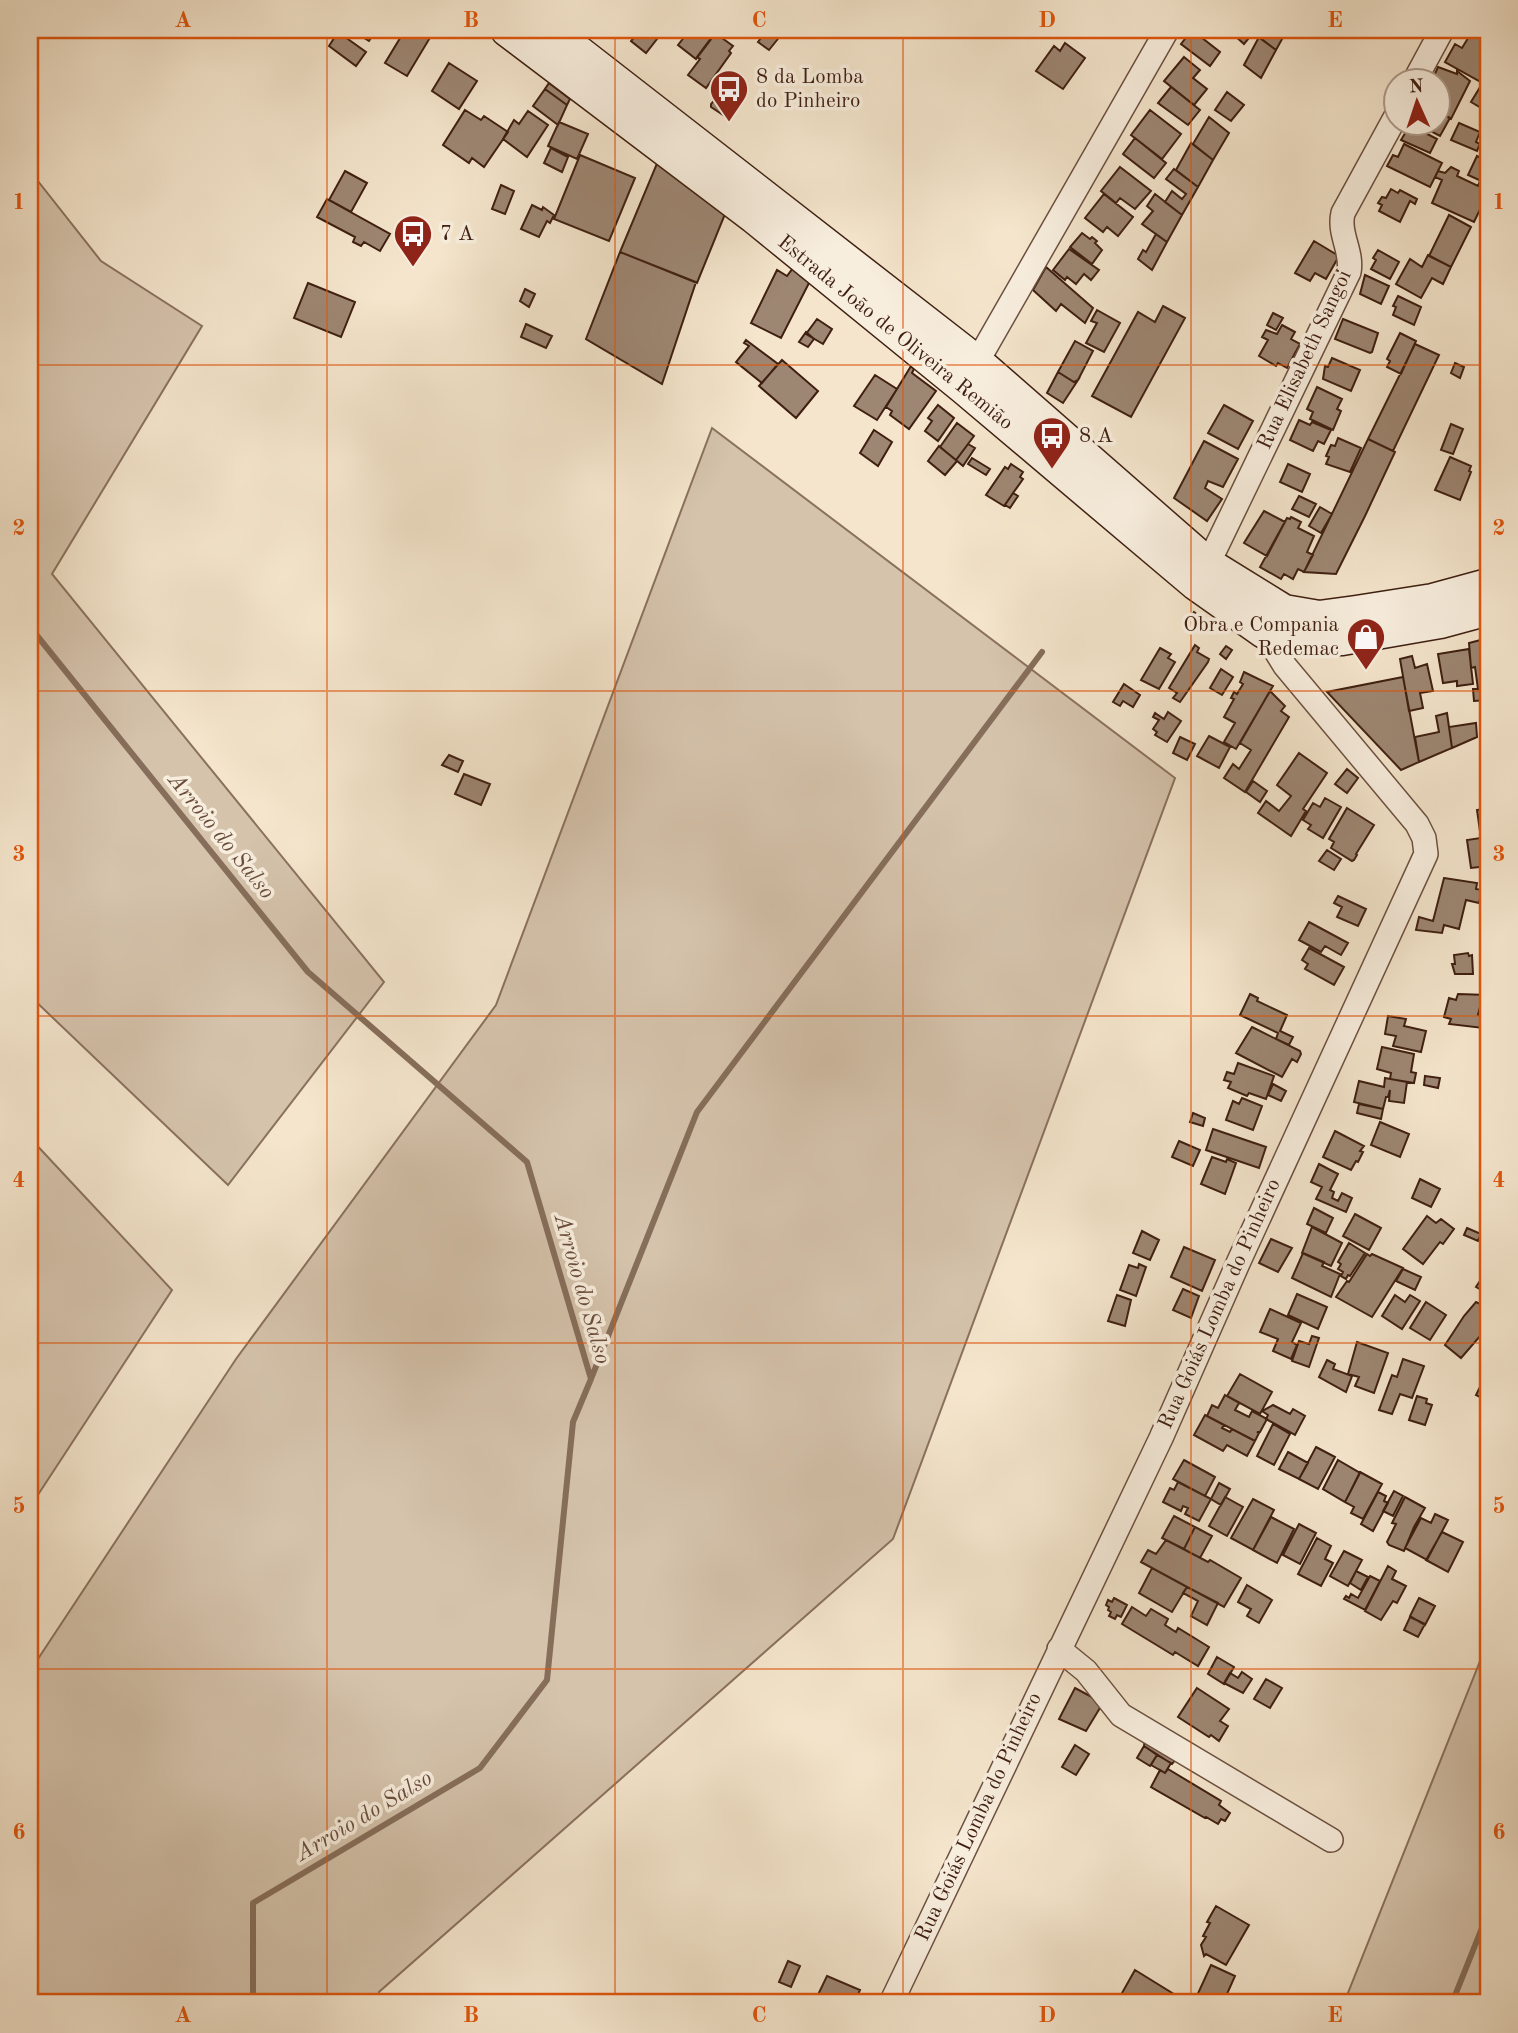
<svg xmlns="http://www.w3.org/2000/svg" width="1518" height="2033" font-family="'Old Standard TT',serif">
<rect width="100%" height="100%" fill="#f4e5cc"/>
<filter id="stains"><feTurbulence type="fractalNoise" baseFrequency=".00286" numOctaves="4"/><feColorMatrix values="0 0 0 0 .2 0 0 0 0 .09 0 0 0 0 .02 0 0 0 .5 -.17"/></filter>
<radialGradient id="worn" r=".72"><stop offset=".6" stop-color="#630" stop-opacity="0"/><stop offset="1" stop-color="#630" stop-opacity=".3"/></radialGradient>
<path fill="#d5c3ac" stroke="#8a715e" stroke-width="2" d="M30,171L101,261L202,326L52,574L384,982L228,1185L30,996Z
M712,428L1175,778L893,1539L379,1992L380,2003H30V1671L236,1359L496,1005Z
M30,1138L172,1290L30,1507Z
M1488,1641V2003H1344Z"/>
<g fill="none" stroke-linecap="round" stroke-linejoin="round">
<path stroke="#866e5b" stroke-width="6" d="M30,627L308,972L527,1162L591,1379L573,1422L547,1680L480,1768L253,1903V2003
M591,1379L697,1112L1042,652
M1452,2003L1488,1913"/>
</g>
<path fill="#9d8672" stroke="#3f1f11" stroke-width="2" d="M351,30H376L369,41Z
M405,30H420L431,36L407,76L385,63Z
M640,30H664L646,53L631,41Z
M690,30H718L696,59L678,45Z
M767,30H785L769,50L758,42Z
M1192,30L1220,52L1210,66L1181,44Z
M1236,30H1249L1253,33L1244,44L1233,34Z
M1255,30H1287L1276,50L1253,33Z
M1473,30L1488,38V86L1445,62L1455,44L1462,48Z
M338,32L366,52L356,66L329,46Z
M715,33L733,46L729,51L731,53L706,88L688,75L700,59L697,57Z
M1259,37L1276,50L1261,78L1244,65Z
M1065,43L1085,58L1063,89L1036,71L1054,46L1060,51Z
M1184,57L1200,70L1193,78L1207,89L1194,105L1164,81Z
M449,63L477,81L459,109L432,91Z
M1438,67L1457,74V71L1470,81L1451,119L1438,112V80L1433,78Z
M549,83L570,99L567,105L545,89Z
M728,84L732,87L734,85L744,93L726,117L711,107V104Z
M1482,84L1488,88V112L1471,102Z
M1171,87L1200,110L1188,125L1158,103Z
M545,89L567,105L558,125L533,106Z
M1227,92L1244,105L1231,121L1215,110Z
M465,110L481,120L484,116L508,132L484,167L472,158L469,163L443,145Z
M1150,110L1181,134L1162,159L1131,135Z
M528,111L548,125L527,157L503,139L514,120L519,124Z
M1438,112L1450,118L1440,136L1415,123L1438,122Z
M1209,117L1229,133L1213,160L1193,144Z
M559,122L588,134L577,159L548,146Z
M1459,123L1480,132L1476,142L1480,144L1477,151L1451,140Z
M1410,125L1437,139L1430,153L1401,140Z
M1135,138L1166,163L1154,178L1123,154Z
M1191,143L1213,160L1198,187L1176,170Z
M1404,144L1442,163L1430,187L1387,166L1393,155L1398,157Z
M551,148L568,157L562,172L544,163Z
M580,155L635,178L609,241L554,219Z
M1477,156L1488,162V184L1468,175Z
M658,161L725,214L697,283L620,252Z
M1120,167L1151,191L1135,209L1120,198L1116,203L1101,191Z
M1451,167L1459,171L1457,176L1478,186L1480,181L1488,185V193L1474,222L1432,203L1442,180L1435,177L1438,171L1445,173Z
M1174,169L1198,187L1182,215L1165,202L1172,191L1182,199L1186,194L1166,179Z
M345,171L367,183L351,212L329,200Z
M501,185L514,191L505,214L492,209Z
M1391,189L1398,193L1400,190L1417,199L1415,204L1410,201L1400,222L1379,211L1382,205L1378,203L1382,197L1386,198Z
M1104,194L1133,217L1118,236L1107,227L1103,232L1085,218Z
M1155,194L1182,215L1167,242L1142,224L1153,211L1147,206Z
M327,199L390,234L380,251L364,242L361,246L353,242L355,237L317,217Z
M532,205L542,210L543,207L554,215L550,223L547,221L539,237L521,229Z
M1449,215L1471,227L1451,267L1429,256Z
M1082,233L1090,239L1092,237L1097,241L1095,243L1102,250L1092,264L1070,247Z
M1156,234L1167,242L1152,270L1138,259L1143,250L1146,252Z
M1314,241L1339,256L1326,279L1315,273L1310,281L1295,273Z
M1069,249L1099,270L1091,280L1084,274L1076,284L1067,277L1065,280L1053,270Z
M1378,250L1399,262L1390,279L1371,269L1376,260L1373,258Z
M620,252L696,282L662,384L586,339Z
M1428,255L1451,267L1443,284L1432,278L1421,298L1396,284L1410,259L1422,267Z
M1046,267L1093,308L1085,323L1061,304L1056,311L1033,290Z
M793,268L810,281L781,338L751,323L777,270L787,276Z
M1365,275L1389,286L1381,304L1360,294Z
M308,283L355,302L341,337L294,318Z
M525,289L535,294L529,307L520,301Z
M1398,296L1421,307L1414,325L1393,315L1396,307L1393,306Z
M1163,306L1185,318L1131,417L1092,396L1138,312L1155,322Z
M1097,310L1120,323L1104,352L1086,343L1097,323L1091,321Z
M1273,313L1283,318L1276,330L1267,325Z
M817,319L832,329L823,344L806,334Z
M1343,319L1378,333L1372,352L1370,353L1335,339Z
M526,324L552,336L546,348L521,337Z
M1282,325L1295,332L1291,339L1300,344L1287,368L1278,363L1276,366L1259,356L1268,340L1262,337L1266,330L1277,334Z
M806,332L814,339L808,347L799,342Z
M1400,333L1416,341L1401,374L1387,367L1390,361L1387,359Z
M746,340L778,364L762,383L736,362L749,346L744,343Z
M1075,341L1093,351L1078,380L1074,382L1058,372Z
M1415,344L1439,355L1393,451L1368,439Z
M1332,358L1360,370L1351,391L1323,379L1325,366L1328,367Z
M782,360L818,391L796,418L759,386Z
M1455,363L1464,367L1460,378L1451,373Z
M911,366L914,369L912,373L936,391L909,429L890,415L892,411L886,407Z
M1058,372L1074,382L1078,380L1063,403L1047,393Z
M875,375L897,389L877,420L854,406Z
M1317,387L1342,399L1337,409L1341,411L1333,430L1310,419L1313,412L1307,409Z
M938,405L954,418L938,441L925,431L932,421L928,418Z
M1224,405L1253,421L1238,449L1208,433Z
M1299,420L1310,425L1312,422L1331,430L1324,444L1318,441L1313,451L1290,440Z
M957,423L974,436L956,460L940,447Z
M1451,424L1463,429L1453,454L1441,450Z
M874,430L892,442L878,466L860,453Z
M1338,438L1361,448L1350,472L1326,464L1329,457L1326,456L1331,445L1335,446Z
M1368,439L1395,452L1365,516L1336,574L1304,572Z
M1204,441L1238,459L1223,487L1208,481L1205,488L1222,499L1207,521L1174,498Z
M968,444L975,448L963,466L956,460Z
M939,446L957,461L945,475L928,461Z
M1450,457L1471,466L1469,471L1471,472L1460,500L1435,490Z
M972,458L990,469L986,475L968,464Z
M1011,464L1023,472L1020,477L1023,479L1004,506L986,495L1005,467L1008,469Z
M1288,464L1310,474L1302,492L1280,482Z
M1013,493L1018,496L1010,508L1005,505Z
M1299,496L1316,504L1309,517L1292,509Z
M1320,507L1332,514L1321,533L1309,526Z
M1264,511L1285,522L1267,556L1244,543Z
M1291,517L1301,522L1298,528L1314,536L1307,552L1313,555L1304,572L1298,569L1293,579L1284,574L1281,579L1260,567L1287,518L1290,519Z
M1194,612L1202,618L1198,625L1189,620Z
M1488,638V662L1485,663L1488,665V700L1474,701L1473,689H1478L1475,667L1471,668L1469,643Z
M1195,645L1199,648L1197,652L1209,659L1208,662L1180,702L1173,698L1177,693L1169,688Z
M1226,646L1232,650L1226,659L1220,654Z
M1160,648L1171,654L1168,658L1175,662L1159,689L1141,680Z
M1469,649L1473,684L1457,686V681L1443,683L1438,654Z
M1412,656L1415,668L1427,664L1433,691L1420,693L1423,708L1409,711L1400,659Z
M1221,669L1233,677L1222,695L1210,688Z
M1244,672L1273,686L1236,749L1224,742L1235,723L1224,717L1234,699L1231,698L1234,692L1237,694L1243,684L1240,682Z
M1403,677L1419,762L1401,770L1327,692Z
M1124,684L1140,695L1133,707L1123,701L1120,706L1113,702Z
M1270,691L1285,706L1281,711L1289,717L1245,792L1224,778L1233,764L1239,769L1251,750L1240,743Z
M1168,712L1181,721L1167,742L1155,735L1157,732L1153,729L1159,720L1153,717L1155,713L1164,719Z
M1447,713L1452,748L1419,762L1415,737L1439,732L1436,716Z
M1476,723L1477,737L1452,748L1449,727Z
M1209,736L1230,747L1219,768L1197,756Z
M1180,737L1195,744L1187,760L1173,753Z
M1299,753L1327,773L1303,809L1306,811L1291,836L1258,813L1266,801L1279,811L1291,796L1277,785Z
M449,755L463,761L458,772L442,765Z
M1347,769L1358,778L1347,793L1335,784Z
M464,774L490,784L481,805L455,794Z
M1253,781L1267,791L1260,802L1246,792Z
M1325,798L1341,807L1323,838L1308,829L1311,825L1303,820L1313,803L1320,807Z
M1347,808L1374,825L1356,854L1357,855L1354,860L1352,861L1331,848L1334,842L1329,839Z
M1488,808V866L1471,868L1467,840L1481,838L1477,810Z
M1327,850L1341,859L1334,870L1319,861Z
M1444,878L1477,883L1476,889L1482,890L1479,903L1466,900L1459,929L1444,925L1442,933L1416,930L1419,917L1433,921Z
M1338,896L1366,909L1358,926L1337,917L1342,907L1334,903Z
M1309,922L1348,943L1341,955L1325,946L1321,952L1299,940Z
M1309,948L1344,967L1334,985L1305,969L1308,964L1302,960Z
M1468,953L1469,956L1472,955L1473,974H1455L1452,964H1455L1454,955Z
M1250,994L1258,998L1257,1001L1287,1015L1280,1031L1293,1037L1289,1045L1276,1039L1278,1033L1240,1015Z
M1458,994L1488,995V1009L1480,1007L1478,1015L1486,1018L1483,1028L1449,1024L1451,1019L1444,1017L1449,998L1456,1000Z
M1388,1016L1406,1019L1404,1026L1426,1031L1421,1052L1393,1046L1396,1036L1385,1034Z
M1252,1027L1300,1051L1301,1054L1297,1062L1292,1059L1282,1077L1236,1053Z
M1382,1047L1414,1054L1411,1072L1416,1073L1414,1083L1390,1079L1391,1073L1377,1069Z
M1238,1063L1274,1076L1266,1099L1249,1093L1247,1096L1228,1088L1231,1082L1224,1080L1227,1072L1234,1074Z
M1425,1076L1440,1078L1438,1088L1424,1085Z
M1385,1078L1407,1082L1404,1103L1389,1101L1390,1090L1388,1097H1386L1383,1109L1354,1102L1359,1081L1384,1087Z
M1273,1084L1286,1091L1281,1101L1268,1095Z
M1242,1098L1262,1106L1253,1130L1226,1120L1233,1101L1239,1104Z
M1359,1104L1383,1109L1381,1119L1357,1113Z
M1193,1113L1205,1118L1203,1126L1190,1122Z
M1380,1122L1409,1134L1400,1157L1371,1145Z
M1213,1129L1266,1147L1259,1168L1206,1150Z
M1335,1131L1364,1146L1360,1151L1363,1152L1358,1162L1356,1161L1351,1170L1323,1157Z
M1179,1141L1200,1150L1193,1166L1172,1157Z
M1212,1157L1226,1162L1227,1159L1236,1163L1225,1194L1201,1184Z
M1319,1164L1338,1174L1330,1190L1334,1192L1332,1198L1338,1201L1342,1193L1352,1198L1346,1212L1316,1199L1322,1187L1311,1182Z
M1420,1179L1440,1189L1431,1207L1412,1198Z
M1314,1208L1333,1218L1326,1233L1307,1224Z
M1355,1214L1381,1228L1369,1250L1343,1236Z
M1427,1216L1436,1223L1441,1219L1454,1229L1443,1244L1440,1242L1423,1264L1403,1249Z
M1312,1227L1342,1243L1331,1266L1302,1253Z
M1467,1228L1481,1234L1478,1241L1464,1235Z
M1142,1231L1159,1240L1150,1260L1133,1253Z
M1271,1239L1292,1248L1278,1272L1259,1263Z
M1349,1243L1365,1253L1350,1276L1348,1275L1346,1279L1341,1276L1343,1272L1338,1269L1341,1264L1338,1262Z
M1184,1247L1215,1260L1202,1291L1171,1277Z
M1303,1253L1324,1262L1322,1266L1340,1274L1331,1297L1292,1278Z
M1367,1254L1370,1256L1372,1254L1403,1268L1372,1317L1336,1297L1347,1281L1349,1282Z
M1139,1264L1146,1267L1136,1296L1120,1290L1129,1265L1138,1268Z
M1403,1269L1421,1277L1415,1290L1396,1281Z
M1482,1278L1488,1282L1485,1292L1476,1287Z
M1183,1289L1199,1296L1191,1318L1173,1310Z
M1297,1294L1327,1307L1318,1329L1288,1315Z
M1117,1295L1131,1300L1125,1326L1108,1321Z
M1395,1295L1405,1302L1410,1295L1420,1301L1402,1329L1382,1316Z
M1482,1301L1488,1307V1327L1461,1358L1445,1345L1464,1316L1476,1302L1480,1304Z
M1426,1302L1446,1315L1430,1340L1410,1328Z
M1270,1309L1301,1323L1292,1342L1297,1345L1291,1359L1273,1351L1278,1339L1260,1332Z
M1312,1336L1319,1338L1309,1367L1292,1361L1299,1341L1309,1344Z
M1357,1342L1388,1353L1374,1393L1355,1386L1359,1377L1348,1374Z
M1403,1359L1424,1366L1412,1398L1400,1394L1392,1414L1379,1410L1392,1375L1397,1377Z
M1327,1360L1335,1364L1333,1369L1352,1376L1346,1392L1319,1377Z
M1240,1374L1272,1392L1260,1414L1227,1396Z
M1482,1383L1488,1387V1401L1476,1395Z
M1225,1395L1239,1403L1235,1410L1249,1417L1252,1411L1267,1419L1260,1432H1257L1259,1433L1255,1441L1207,1416L1212,1405L1218,1408Z
M1417,1396L1427,1399L1426,1403L1432,1405L1425,1425L1409,1420Z
M1273,1405L1290,1414L1293,1409L1305,1416L1295,1435L1266,1419L1268,1415L1262,1411Z
M1205,1415L1224,1425L1222,1428L1230,1432L1232,1429L1255,1441L1247,1456L1227,1445L1223,1451L1194,1435Z
M1273,1424L1290,1434L1274,1465L1257,1456Z
M1316,1447L1335,1457L1318,1489L1299,1479Z
M1288,1452L1308,1463L1299,1479L1279,1469Z
M1184,1460L1215,1477L1205,1496L1173,1479Z
M1338,1460L1360,1473L1345,1502L1323,1489Z
M1360,1472L1382,1484L1363,1519L1351,1513L1354,1507L1345,1502Z
M1178,1482L1211,1499L1199,1521L1185,1514L1188,1508L1183,1506L1181,1511L1163,1502L1170,1488L1174,1490Z
M1219,1483L1230,1489L1221,1505L1211,1499Z
M1394,1491L1403,1496L1393,1516L1383,1511Z
M1378,1492L1386,1496L1384,1501L1388,1503L1373,1531L1361,1524Z
M1225,1497L1243,1507L1227,1536L1209,1526Z
M1405,1497L1425,1508L1414,1527L1404,1551L1389,1545L1387,1542L1396,1524L1392,1523Z
M1253,1499L1274,1510L1253,1550L1231,1538Z
M1435,1514L1448,1520L1427,1560L1405,1548L1421,1518L1431,1523Z
M1174,1516L1195,1527L1184,1549L1162,1538Z
M1271,1517L1294,1529L1277,1563L1253,1550Z
M1299,1524L1316,1533L1300,1564L1283,1555Z
M1195,1527L1212,1536L1200,1558L1184,1549Z
M1442,1532L1463,1542L1448,1572L1426,1560Z
M1317,1538L1331,1546L1325,1559L1333,1563L1321,1586L1298,1574Z
M1166,1540L1208,1562L1210,1560L1241,1578L1224,1607L1141,1562L1148,1550L1156,1554Z
M1344,1551L1362,1560L1348,1586L1330,1576Z
M1388,1566L1396,1571L1392,1579L1406,1586L1397,1603L1393,1601L1381,1620L1365,1611Z
M1152,1568L1187,1587L1172,1612L1139,1593Z
M1356,1571L1368,1577L1361,1590L1350,1583Z
M1370,1576L1380,1581L1365,1610L1344,1599L1346,1596L1349,1598L1351,1594L1358,1598Z
M1247,1585L1272,1600L1259,1623L1247,1616L1251,1609L1238,1602Z
M1187,1587L1218,1603L1207,1625L1191,1616L1198,1601L1183,1593Z
M1114,1598L1127,1605L1121,1617L1117,1615L1115,1619L1109,1616L1111,1612L1108,1610L1109,1607L1106,1605L1108,1600L1112,1602Z
M1419,1598L1435,1606L1425,1625L1410,1616Z
M1132,1607L1146,1616L1151,1609L1168,1619L1165,1625L1176,1632L1178,1628L1209,1647L1198,1666L1175,1652L1173,1655L1122,1624Z
M1410,1617L1425,1624L1418,1637L1404,1630Z
M1217,1657L1234,1667L1224,1684L1208,1674Z
M1242,1672L1252,1679L1243,1693L1224,1683L1230,1673L1238,1678Z
M1266,1679L1282,1688L1270,1708L1254,1699Z
M1075,1688L1103,1703L1086,1731L1059,1719Z
M1197,1688L1229,1709L1220,1721L1228,1726L1219,1741L1211,1735L1209,1737L1178,1717Z
M1145,1738L1176,1759L1172,1764L1144,1746Z
M1075,1745L1089,1754L1076,1775L1062,1767Z
M1144,1746L1157,1755L1150,1766L1137,1758Z
M1157,1755L1171,1763L1165,1773L1151,1765Z
M1168,1769L1221,1801L1219,1805L1230,1813L1225,1821L1221,1819L1218,1824L1206,1817L1205,1818L1151,1787L1160,1770L1165,1773Z
M1216,1906L1249,1925L1226,1965L1206,1954L1204,1956L1201,1945L1206,1937L1203,1936L1210,1923L1207,1922Z
M788,1961L800,1966L791,1987L779,1982Z
M1211,1965L1235,1976L1223,2003H1203L1195,2000Z
M1135,1970L1185,2001L1183,2003H1140L1122,1993Z
M827,1976L860,1990L854,2003H814Z"/>
<g fill="none" stroke-linecap="round" stroke-linejoin="round">
<g stroke="#6c5040" stroke-width="26">
<path id="street" d="M1415,80L1442,30
M977,362L1167,30
M1208,564L1349,272C1353,252 1338,234 1343,213L1396,116
M1059,1649L1086,1671L1121,1715L1331,1840
M891,2003L1161,1438L1239,1261L1426,854L1424,838L1417,824L1285,666L1264,632"/>
</g>
<g stroke="#3f1f11" stroke-width="35">
<path id="secondary" d="M507,30L754,217L964,388L1196,584L1264,632L1300,640L1342,639L1440,622L1488,609
M550,30L977,362L1208,564L1284,611L1319,617L1356,612L1433,600L1488,585"/>
</g>
<use href="#street" stroke="#f8eede" stroke-width="23"/>
<use href="#secondary" stroke="#f8eede" stroke-width="32"/>
</g>
<path fill="none" stroke="#e0560c" stroke-width="2" stroke-opacity="0.55" d="M327,30V2003M615,30V2003M903,30V2003M1191,30V2003M30,365H1488M30,691H1488M30,1016H1488M30,1343H1488M30,1669H1488"/>
<defs>
<g id="bus-pin" transform="scale(2.0125)"><path d="M0 17L-7.5 6A9.5 9.5 0 1 1 7.5 6Z" fill="#8f2418" stroke="#f8eede"/><path d="M-5-6H5V4H4V6H2V4H-2V6H-4V4H-5ZM-3.5-4V0h7V-4ZM-3.5 1.2v1.5H-2V1.2ZM2 1.2v1.5H3.5V1.2Z" fill="#fff"/></g>
<g id="shop-pin" transform="scale(2.0125)"><path d="M0 17L-7.5 6A9.5 9.5 0 1 1 7.5 6Z" fill="#8f2418" stroke="#f8eede"/><path d="M-5-2.5h2.3a2.7 3.5 0 0 1 5.4 0H5L5.5 6h-11ZM-1.5-2.5h3a1.5 2.3 0 0 0-3 0Z" fill="#fff"/></g>
</defs>
<g fill-rule="evenodd">
<use href="#bus-pin" x="729" y="89"/>
<use href="#bus-pin" x="413" y="234"/>
<use href="#bus-pin" x="1052" y="436"/>
<use href="#shop-pin" x="1366" y="637"/>
</g>
<g text-anchor="middle" dominant-baseline="central" stroke-width="7" stroke-linejoin="round" paint-order="stroke">
<g font-size="21" fill="#3f1f11" stroke="#f8eede" text-anchor="start">
<text x="756" y="77">8 da Lomba<tspan x="756" dy="24">do Pinheiro</tspan></text>
<text x="440" y="234">7 A</text>
<text x="1079" y="436">8 A</text>
<text x="1339" y="625" text-anchor="end">Obra e Compania<tspan x="1339" dy="24">Redemac</tspan></text>
</g>
<g font-size="21" fill="#3f1f11" stroke="#f8eede">
<text transform="translate(895 333) rotate(39)">Estrada João de Oliveira Remião</text>
<text transform="translate(1305 360) rotate(-65)">Rua Elisabeth Sangoi</text>
<text transform="translate(1220 1304) rotate(-66)">Rua Goiás Lomba do Pinheiro</text>
<text transform="translate(979 1817) rotate(-65)">Rua Goiás Lomba do Pinheiro</text>
</g>
<g font-size="23" font-style="italic" fill="#694d3c" stroke="#f8eede">
<text transform="translate(221 836) rotate(51)">Arroio do Salso</text>
<text transform="translate(582 1289) rotate(74)">Arroio do Salso</text>
<text transform="translate(364 1816) rotate(-31)">Arroio do Salso</text>
</g>
</g>
<rect width="1518" height="2033" fill="none" stroke="#f4e5cc" stroke-width="77"/>
<g transform="translate(1417 102) rotate(357)"><circle r="33" fill="#f8eede" stroke="#ae9b8c" stroke-width="2"/>
<path d="M0-5L12 26L0 18L-12 26Z" fill="#8f2418"/>
<text y="-10" font-size="19" font-weight="bold" text-anchor="middle" fill="#3f1f11">N</text>
</g>
<rect x="38" y="38" width="1442" height="1956" fill="none" stroke="#e0560c" stroke-width="2.5"/>
<g font-size="23" text-anchor="middle" font-weight="bold" fill="#e0560c">
<text x="183" y="27">A</text>
<text x="471" y="27">B</text>
<text x="759" y="27">C</text>
<text x="1047" y="27">D</text>
<text x="1335" y="27">E</text>
<text x="19" y="209">1</text>
<text x="1499" y="209">1</text>
<text x="19" y="535">2</text>
<text x="1499" y="535">2</text>
<text x="19" y="861">3</text>
<text x="1499" y="861">3</text>
<text x="19" y="1187">4</text>
<text x="1499" y="1187">4</text>
<text x="19" y="1513">5</text>
<text x="1499" y="1513">5</text>
<text x="19" y="1839">6</text>
<text x="1499" y="1839">6</text>
<text x="183" y="2022">A</text>
<text x="471" y="2022">B</text>
<text x="759" y="2022">C</text>
<text x="1047" y="2022">D</text>
<text x="1335" y="2022">E</text>
</g>
<rect width="100%" height="100%" filter="url(#stains)"/>
<rect width="100%" height="100%" fill="url(#worn)"/>
</svg>
